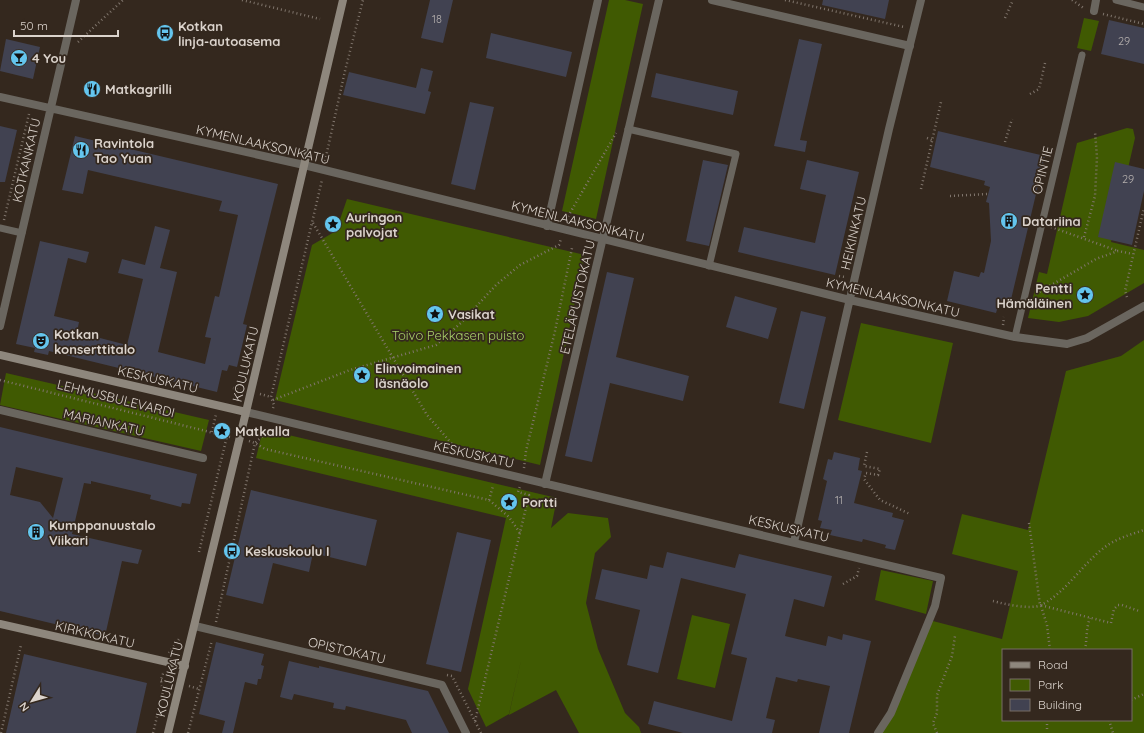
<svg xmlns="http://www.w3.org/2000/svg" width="1144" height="733" font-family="Quicksand,sans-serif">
<rect width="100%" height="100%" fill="#34281e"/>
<path fill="#405a02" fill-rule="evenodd" d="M609,0H625L643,4L596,219L562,211Z
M1084,18L1099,21L1091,51L1077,48Z
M1127,128L1133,129L1135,138L1111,242L1144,250V283L1088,316L1059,322L1028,318L1039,272L1047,274L1077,143Z
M347,199L585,255L540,465L275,400L312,245L336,231Z
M861,323L953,343L931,443L838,420Z
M1144,340V733H874L891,713L929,620L1002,639L1018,571L952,554L962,514L1028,530L1066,371L1121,356ZM1003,650H1131V720H1003Z
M6,373L209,420L201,451L0,405Z
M263,429L557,498L551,528L568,513L608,518L611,537L595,553L586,603L598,649L625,713L639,727L641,733H579L556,690L509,715L522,656L509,714L486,727L468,689L506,518L256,458Z
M881,570L933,581L926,614L875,600Z
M692,615L730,624L715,688L677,679Z"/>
<path fill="#414251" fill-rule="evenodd" d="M430,0H453L443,43L421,38Z
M823,0H889L885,19L822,5Z
M1109,20L1144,28V64L1101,54Z
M491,33L572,52L566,77L486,58Z
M6,39L40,47L33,79L0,71Z
M799,39L822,44L800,140L807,141L805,152L774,146Z
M421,68L433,71L428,91L431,92L425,114L343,95L349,72L416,88Z
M656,73L738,91L733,115L651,97Z
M470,102L494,107L475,190L451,184Z
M0,126L17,130L5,182H0Z
M938,131L1045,156L1009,308L998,306L996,313L947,301L954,271L979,277L981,272L984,273L991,241L989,203L986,202L990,187L984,185L985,181L930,167Z
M75,136L278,184L243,324L247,325L237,367L229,365L227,371L222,370L217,392L49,351L48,355L34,352L35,348L16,344L40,241L89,252L86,263L68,258L54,316L79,322L77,332L127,345L143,279L118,273L122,259L145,265L155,226L170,230L160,268L177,272L158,352L205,364L211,338L205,337L215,296L219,297L238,215L219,211L222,201L88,170L83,194L62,190Z
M703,160L728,165L709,246L686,241Z
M807,160L859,172L835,275L738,252L744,227L815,243L826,195L800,189Z
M1115,162L1144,169V191L1132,245L1098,237Z
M607,272L634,278L616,357L689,376L683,401L610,383L592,462L565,456Z
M735,296L777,308L768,339L726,327Z
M801,311L826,317L804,409L779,403Z
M0,427L197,474L190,504L182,503L181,507L150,499L151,495L91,481V484L84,483L72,534L142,550L138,564L122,561L105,636L0,611ZM16,467L63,478L53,518L40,502L10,495Z
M834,452L860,458L858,470L862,471L854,503L893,513L892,517L904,520L895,550L885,548L886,545L863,539L862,542L830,535L832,530L820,528L822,521L818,520L827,481L823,479L828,459L832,460Z
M251,490L377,520L366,566L313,553L309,572L273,563L263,604L226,595Z
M457,532L491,540L461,672L426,664Z
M667,552L735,568L739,554L832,576L824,607L794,599L785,636L826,646L828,636L842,640L843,634L871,641L849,733H819L830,686L798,679L797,682L776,677L766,718L775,720L772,733H683L648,724L654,701L732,721L747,658L731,654L746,594L681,578L658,673L627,665L640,610L595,599L602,569L647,579L650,565L663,568Z
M216,642L264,654L261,665L264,666L261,679H258L257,685L245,682L233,733H222L225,721L199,714Z
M24,654L147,683L136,733H6Z
M289,661L319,668V666L428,691L449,733H412L406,720L346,706L345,710L333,708L334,703L294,694L292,700L280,697Z"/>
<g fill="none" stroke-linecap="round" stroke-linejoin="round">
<path stroke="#80766d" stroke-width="2.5" stroke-dasharray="1 3" stroke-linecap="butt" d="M242,0L320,19
M785,0L904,27
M1072,0L1085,9
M1103,14L1144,24
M1005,18L1013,0
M78,42L123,0
M1030,94L1039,89L1045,63
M927,138L932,140
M1005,142L1012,119
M325,161L345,71L363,0
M921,189L941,102
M950,196L988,194
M4,220L29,114
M566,220L616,133
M313,223L427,415L458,451
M1051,227L1118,251
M1084,237L1095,196L1097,157L1095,132
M839,276L845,277
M1036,294L1096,259L1118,251L1133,254
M1127,297L1125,291L1144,208
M1003,325L1004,317
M0,380L230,437
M233,388L241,390
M260,394L271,397
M273,400L350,370L436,345L462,322L496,285L520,265L559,245L561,239
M273,408L274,405L271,397L322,180
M212,432L216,414
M249,441L255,443L265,449L489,500L509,517L520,533
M867,452L864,466L880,469L878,475L866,473L864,479L880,500L910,514
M524,468L526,451L555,331L572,248
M489,500L493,486
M1029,523L1040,605L1111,623L1114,609L1118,605H1122L1139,611
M199,552L227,436
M843,584L857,576L859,568
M993,601C1004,604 1031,610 1041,605C1066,593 1083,563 1105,547C1117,538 1130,535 1144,530
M1041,606L1047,625L1050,650
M216,622L255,443L267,432L268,428
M1085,650C1087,639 1086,628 1090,618
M169,653L179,639
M447,675L452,676L481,733
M161,680L171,682
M189,686L199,689
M1131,700L1144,694
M1047,720V729
M1109,720L1113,733
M475,721L529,495L518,492L520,486
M1,733L21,645
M153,733L163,692L161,680L164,671
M188,733L212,640
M937,733L933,723L937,713V695L952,656L955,636"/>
<path stroke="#6a665f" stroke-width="7" d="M1116,0L1144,7
M628,129L736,154L709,266
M0,228L22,233
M1015,337L1082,55"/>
<path stroke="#6a665f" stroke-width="8" d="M712,0L910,46
M1094,11L1096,0
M0,97L304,165L850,300L1015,337L1067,344L1087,338L1144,306
M547,226L598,0
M0,326L76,0
M0,410L203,458
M246,412L941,578L935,606L891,713L878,733
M545,484L659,0
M794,542L889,129L921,0
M195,626L442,685L466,733"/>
<path stroke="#8e877d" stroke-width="8" d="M0,355L246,412
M0,624L185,666
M168,733L246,412L343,0"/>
</g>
<defs>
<g id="bus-disc" transform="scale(0.9)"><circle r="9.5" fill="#64c5ee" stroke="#34281e"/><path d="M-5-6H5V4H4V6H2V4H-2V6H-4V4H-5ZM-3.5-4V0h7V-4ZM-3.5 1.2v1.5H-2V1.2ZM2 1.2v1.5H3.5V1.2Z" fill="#111"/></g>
<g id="bar-disc" transform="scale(0.9)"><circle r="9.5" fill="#64c5ee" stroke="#34281e"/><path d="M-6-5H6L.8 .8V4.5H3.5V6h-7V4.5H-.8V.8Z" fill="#111"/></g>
<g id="restaurant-disc" transform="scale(0.9)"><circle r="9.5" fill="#64c5ee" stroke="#34281e"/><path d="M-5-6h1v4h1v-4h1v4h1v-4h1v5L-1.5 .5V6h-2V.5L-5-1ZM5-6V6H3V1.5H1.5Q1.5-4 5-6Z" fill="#111"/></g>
<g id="building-disc" transform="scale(0.9)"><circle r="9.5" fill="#64c5ee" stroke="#34281e"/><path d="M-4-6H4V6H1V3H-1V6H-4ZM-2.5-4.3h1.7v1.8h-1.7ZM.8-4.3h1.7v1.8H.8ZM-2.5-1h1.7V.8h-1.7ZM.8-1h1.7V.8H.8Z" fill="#111"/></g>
<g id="sight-disc" transform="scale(0.9)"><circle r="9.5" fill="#64c5ee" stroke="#34281e"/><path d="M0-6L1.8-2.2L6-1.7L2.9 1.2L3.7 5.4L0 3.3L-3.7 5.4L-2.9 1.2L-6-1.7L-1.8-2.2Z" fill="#111"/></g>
<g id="theatre-disc" transform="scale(0.9)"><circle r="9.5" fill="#64c5ee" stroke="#34281e"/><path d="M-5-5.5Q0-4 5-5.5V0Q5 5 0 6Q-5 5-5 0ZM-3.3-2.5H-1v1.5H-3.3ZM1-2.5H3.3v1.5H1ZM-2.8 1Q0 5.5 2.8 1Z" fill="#111"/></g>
</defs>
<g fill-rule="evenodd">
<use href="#bus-disc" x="165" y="33"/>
<use href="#bar-disc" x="19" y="58"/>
<use href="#restaurant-disc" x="92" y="89"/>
<use href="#restaurant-disc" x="81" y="150"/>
<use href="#building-disc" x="1009" y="221"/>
<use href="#sight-disc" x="333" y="224"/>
<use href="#sight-disc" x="1085" y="295"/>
<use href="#sight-disc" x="435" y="314"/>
<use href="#theatre-disc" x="41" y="341"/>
<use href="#sight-disc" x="362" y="375"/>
<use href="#sight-disc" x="222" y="431"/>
<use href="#sight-disc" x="509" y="502"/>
<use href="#building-disc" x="36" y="532"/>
<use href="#bus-disc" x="232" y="551"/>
</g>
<g text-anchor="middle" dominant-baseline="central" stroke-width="3.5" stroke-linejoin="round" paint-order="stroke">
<g font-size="11" fill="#b4afad">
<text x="437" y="19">18</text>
<text x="1124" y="41">29</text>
<text x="1128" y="179">29</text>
<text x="839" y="500">11</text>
</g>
<g font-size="13" font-weight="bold" fill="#dbd3cc" stroke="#34281e" text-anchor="start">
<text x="178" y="26">Kotkan<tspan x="178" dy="15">linja-autoasema</tspan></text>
<text x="32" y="58">4 You</text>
<text x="105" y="89">Matkagrilli</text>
<text x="94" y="143">Ravintola<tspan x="94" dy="15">Tao Yuan</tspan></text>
<text x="346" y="217">Auringon<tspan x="346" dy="15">palvojat</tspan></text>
<text x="1022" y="221">Datariina</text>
<text x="1072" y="288" text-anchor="end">Pentti<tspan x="1072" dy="15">Hämäläinen</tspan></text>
<text x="448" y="314">Vasikat</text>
<text x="54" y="334">Kotkan<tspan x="54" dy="15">konserttitalo</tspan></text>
<text x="375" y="368">Elinvoimainen<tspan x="375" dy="15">läsnäolo</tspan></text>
<text x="235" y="431">Matkalla</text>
<text x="522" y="502">Portti</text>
<text x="49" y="525">Kumppanuustalo<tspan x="49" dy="15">Viikari</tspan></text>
<text x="245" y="551">Keskuskoulu I</text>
</g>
<g font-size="13" fill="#dbd3cc" stroke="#34281e">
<text transform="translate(263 144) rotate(13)">KYMENLAAKSONKATU</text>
<text transform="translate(26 160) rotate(-77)">KOTKANKATU</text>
<text transform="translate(1042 170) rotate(-76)">OPINTIE</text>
<text transform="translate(578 221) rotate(14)">KYMENLAAKSONKATU</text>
<text transform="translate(853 233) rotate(-77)">HEIKINKATU</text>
<text transform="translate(577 297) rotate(-77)">ETELÄPUISTOKATU</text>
<text transform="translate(893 297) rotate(13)">KYMENLAAKSONKATU</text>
<text transform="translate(245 364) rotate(-77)">KOULUKATU</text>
<text transform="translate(158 379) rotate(13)">KESKUSKATU</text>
<text transform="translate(116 398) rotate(14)">LEHMUSBULEVARDI</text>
<text transform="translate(104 422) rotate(13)">MARIANKATU</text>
<text transform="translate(474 454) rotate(13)">KESKUSKATU</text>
<text transform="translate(789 528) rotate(13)">KESKUSKATU</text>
<text transform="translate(95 634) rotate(13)">KIRKKOKATU</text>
<text transform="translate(347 650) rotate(13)">OPISTOKATU</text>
<text transform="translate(169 679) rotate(-76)">KOULUKATU</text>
</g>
<g font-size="13" fill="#aad26a" stroke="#34281e">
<text x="458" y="335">Toivo Pekkasen puisto</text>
</g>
</g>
<rect x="1002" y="649" width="130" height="72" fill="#34281e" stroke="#776c64"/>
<rect x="1010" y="662" width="20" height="6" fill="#8e877d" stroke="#776c64"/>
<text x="1038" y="669" font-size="12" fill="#dbd3cc">Road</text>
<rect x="1010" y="679" width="20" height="12" fill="#405a02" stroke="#776c64"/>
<text x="1038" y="689" font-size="12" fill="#dbd3cc">Park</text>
<rect x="1010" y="699" width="20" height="12" fill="#414251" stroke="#776c64"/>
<text x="1038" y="709" font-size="12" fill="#dbd3cc">Building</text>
<g transform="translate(32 701) rotate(233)" stroke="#34281e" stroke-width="3" paint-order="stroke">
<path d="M0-3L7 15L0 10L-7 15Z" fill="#dbd3cc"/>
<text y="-6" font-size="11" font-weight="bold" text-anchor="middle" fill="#dbd3cc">N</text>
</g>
<path d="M14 30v6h104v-6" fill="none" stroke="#dbd3cc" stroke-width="2"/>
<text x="20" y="30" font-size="12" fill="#dbd3cc" stroke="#34281e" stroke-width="3" paint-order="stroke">50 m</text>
</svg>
